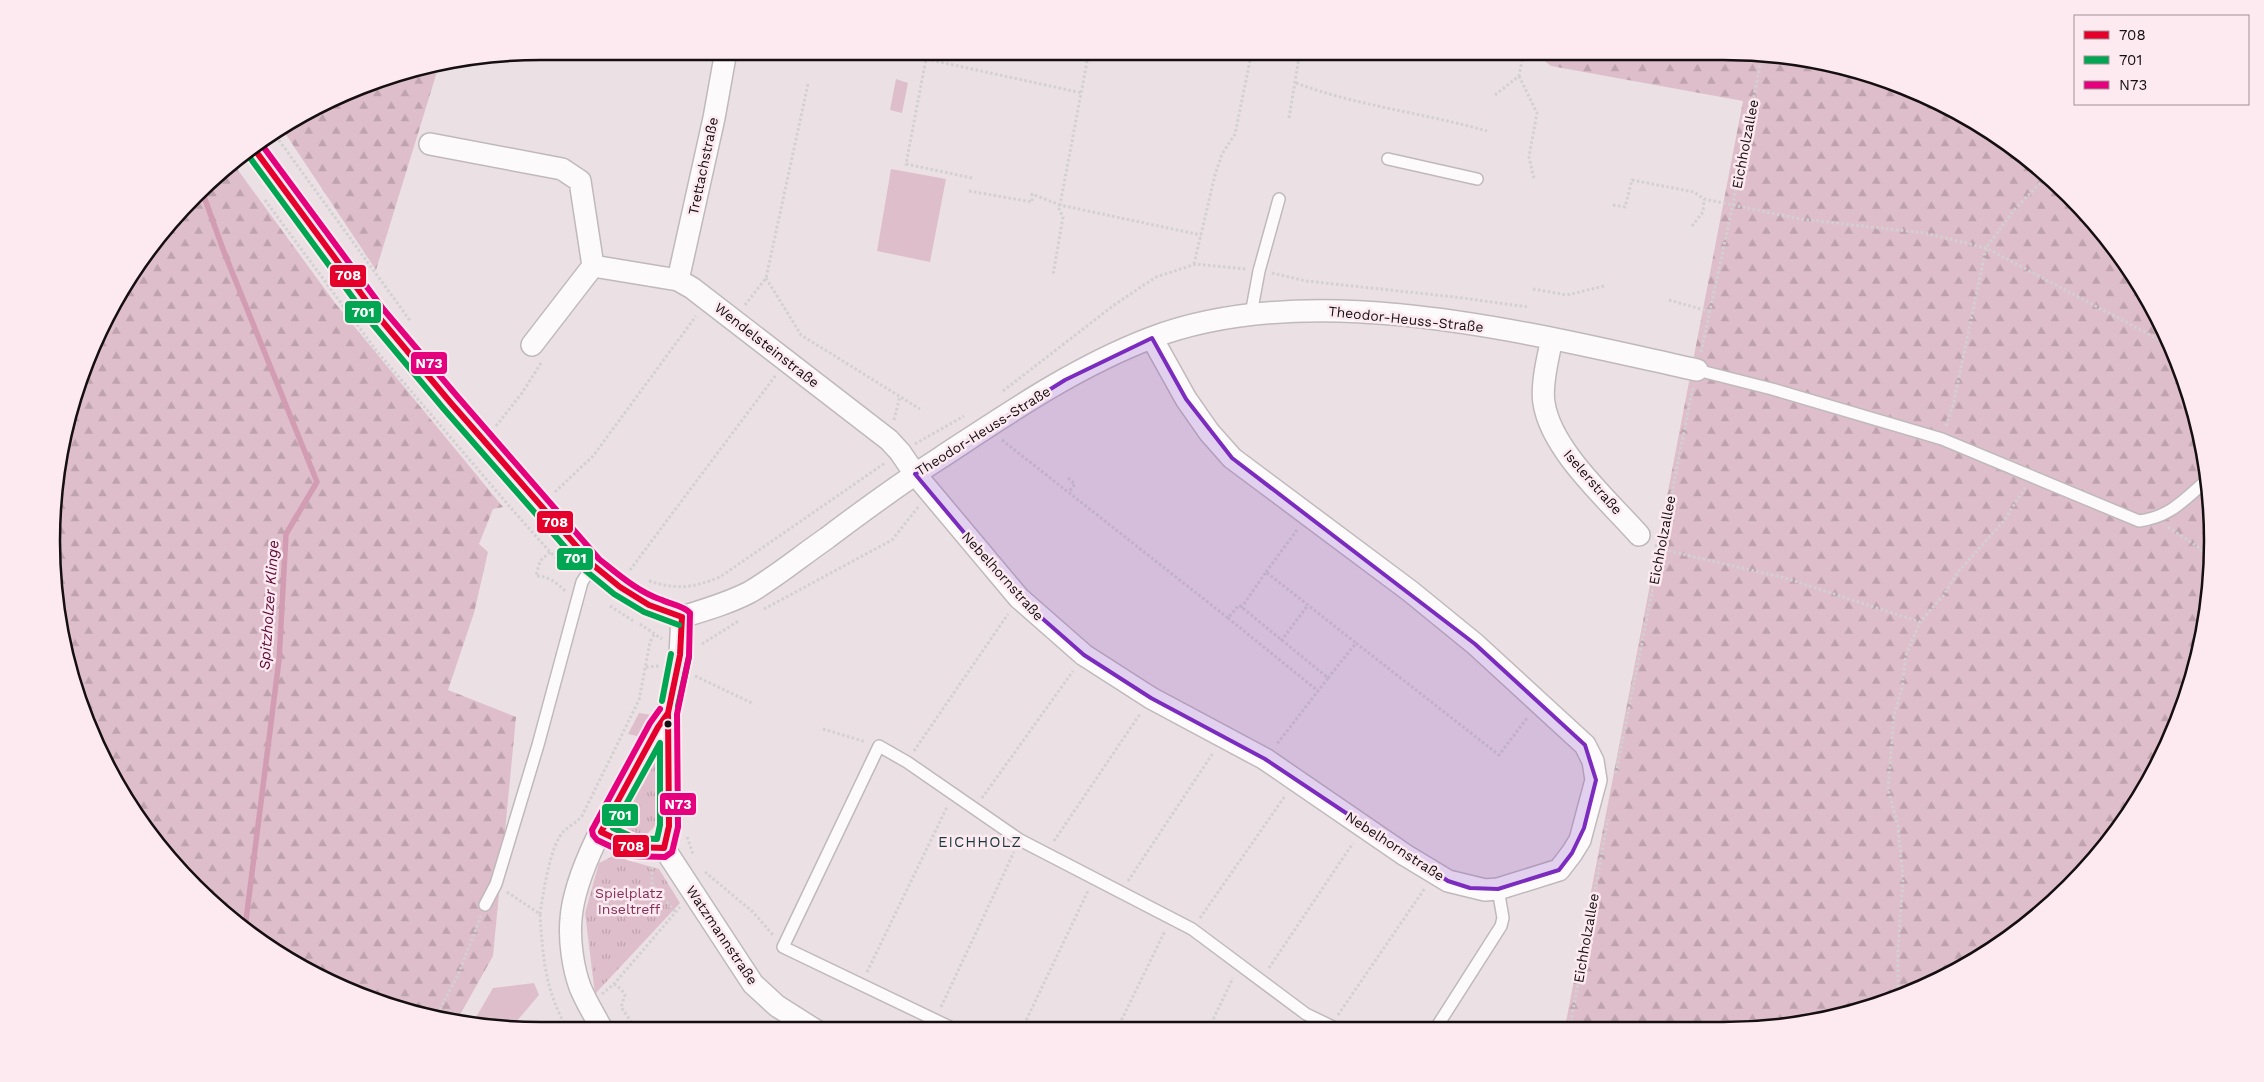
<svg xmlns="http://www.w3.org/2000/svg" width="2264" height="1082" font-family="'Work Sans',sans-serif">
<defs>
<pattern id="forest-firs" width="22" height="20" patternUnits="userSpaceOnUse" patternTransform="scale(1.25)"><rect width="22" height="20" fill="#dfbecb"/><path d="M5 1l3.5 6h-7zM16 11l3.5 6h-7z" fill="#bea2ad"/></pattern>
<pattern id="park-tufts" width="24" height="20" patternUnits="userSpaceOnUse" patternTransform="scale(1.25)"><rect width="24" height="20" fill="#dfbecb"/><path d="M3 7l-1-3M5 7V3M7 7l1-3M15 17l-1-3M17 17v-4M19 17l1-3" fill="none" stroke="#bea2ad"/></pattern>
</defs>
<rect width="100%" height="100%" fill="#ebe1e4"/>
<path fill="#dfbecb" d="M896,79L908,83L902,113L890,110Z
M891,169L946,179L930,262L877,251Z
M639,713L652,715L641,737L628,734Z
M534,983L539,995L511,1028L472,1024L493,988Z"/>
<path fill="url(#forest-firs)" d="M1532,51H1723L1819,61L1911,89L1995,134L2070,195L2130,269L2176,354L2203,446L2213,541L2203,637L2175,729L2112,839L2021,929L1911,993L1787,1027H1565L1743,101L1551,66Z
M440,62L376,270L281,127C328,95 385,77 440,62Z
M232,162L335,303L503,507L493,509L479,544L488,552L474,613L448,690L516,717L493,956L456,1022L445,1021L353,993L269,948L195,888L152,839L102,758L77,698L55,605L51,541L61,445L88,354L117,296L173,218Z"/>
<path fill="url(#park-tufts)" d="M658,753L659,819L656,825L646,835C629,833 621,827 620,809L652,756Z
M613,856L659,869L680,903L595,994L585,913L599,863Z"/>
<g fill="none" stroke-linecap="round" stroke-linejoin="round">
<path stroke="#d29db2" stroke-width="5.5" d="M202,191L224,252L317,482L286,534L279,660L245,928"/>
<g stroke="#c0b9bb" stroke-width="14">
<path id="service" d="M1388,159L1477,179
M1251,314L1259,271L1279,199
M1697,370L1772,389L1942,439L2139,521C2170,517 2184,500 2207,480
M485,905L496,884L538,745L582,582L593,565
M1436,1028L1501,926L1503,918L1498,889
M954,1029L783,947L879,746L907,762L1020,840L1192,929L1306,1014L1335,1028"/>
</g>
<g stroke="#c0b9bb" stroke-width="24">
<path id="minor" d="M430,144L562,169L580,181L593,266L678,280L692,288L889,440L900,452L915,474L1019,598L1084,655L1151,698L1265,759L1405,855L1448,881L1485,890L1498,889L1559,870L1572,853L1580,840L1596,780L1593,761L1585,745L1475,644L1410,591L1232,458L1209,432L1186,399L1152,338
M252,146L377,315L450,402L593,565L620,587L649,605L682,617
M678,280L714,118L726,51
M1552,339C1548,356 1541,386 1544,403C1551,450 1608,500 1639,535
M532,345L593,266
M682,617C705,610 729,603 750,592C777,576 801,556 827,538C864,510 901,483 940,458C1007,414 1075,367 1151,338C1314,276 1532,334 1697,370
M682,617L680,655L668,713L669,826L664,848L753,984L777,1006L815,1030
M601,832L633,847L664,848
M603,1031C595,1016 586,1002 580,987C573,968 569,940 571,919C575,862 630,778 658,727L668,713"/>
</g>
<path stroke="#d2d0d0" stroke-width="3" stroke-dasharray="2.5 2.5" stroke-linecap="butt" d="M1089,51L1060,205L1201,235
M1519,76L1537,113L1529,157L1534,179
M1296,83C1357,106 1424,113 1487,131
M1495,95L1519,76L1524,51
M1289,118L1300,51
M273,132L411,322
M972,178L906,164L926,59L1082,93
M969,191L1032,202V194L1060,205L1059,209L1063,217L1053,275
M265,200L375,349L510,507L550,552L568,569
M1613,205L1625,207L1632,180L1694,192L1704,199L1800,219L1925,233L1986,248L2171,346
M1692,226L1703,212L1704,199
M1194,264L1215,175L1222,154L1235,134L1252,51
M1272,273L1306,281L1455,297L1528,307
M766,278L801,335L920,409
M1533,289L1567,295L1604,286
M1669,300L1711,312
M745,305L766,278L808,84
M1701,352L1733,204L1762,55
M1003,391L1114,305L1156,277L1196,264L1246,269
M894,420L900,396
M496,426L522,393L541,363
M1946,426L1954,401L1986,248L2014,210L2047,176
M1002,440L1228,618L1239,605L1328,678L1277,744
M915,444L964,416
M1068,478L1075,484L1069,492
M555,492L593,456L696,316
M2168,527L2198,547L2211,560
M1655,545L1661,549L1785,578L1920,622
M550,552L540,561L536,576C549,576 557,583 566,592
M630,570L776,375
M1266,572L1297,530
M649,581C677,590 693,588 720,577L885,463
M610,606L635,622
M1241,608L1266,572L1356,643
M764,609L892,540L919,506
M1228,618L1318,691
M640,624L662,639
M1281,641L1308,605
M702,644L740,620
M646,667L659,666
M695,676L754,704
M1328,678L1356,643L1499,755L1527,718
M823,729L866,742
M914,751L1008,614
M1616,773L1693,387
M982,798L1073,671
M687,837L693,854
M1054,841L1140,714
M652,867V884L676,913
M705,872L753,912L773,935
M1128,881L1213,753
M507,892L540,914C543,960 545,989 568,1031
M540,914C543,894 550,845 564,831C569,826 576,823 582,816L639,700L650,642L655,633
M1200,918L1285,796
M1269,968L1353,843
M867,972L947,807
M614,984L621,989L625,995L621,1007L637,1030
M602,994L614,984L680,907
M1898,997V950L1903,879L1898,826L1888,789L1894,715L1902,688L1906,655L1920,622L1943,596L1958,572L2003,522L2025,488
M941,1007L1014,852
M1338,1015L1425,888
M435,1018L458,975L481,916
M1570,1027L1608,819
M1209,1028L1233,978
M1022,1029L1088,891
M1117,1029L1165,931"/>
<use href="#service" stroke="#fcfafb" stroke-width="11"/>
<use href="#minor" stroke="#fcfafb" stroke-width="21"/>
<g stroke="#fceaf0" stroke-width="10">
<path id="bus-1" d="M252,146L377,315L450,402L593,565L620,587L649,605L682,617
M668,713L669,826L664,848L633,847L601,832L658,727Z
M668,713L680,655L682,617"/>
</g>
<g stroke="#fceaf0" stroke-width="10">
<path id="bus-2" d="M245,151L370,321L443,408L586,571L614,594L644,612L679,625
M662,701L671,654
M678,706L689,657
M660,743V825L657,839L635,838L613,828Z"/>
</g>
<g stroke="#fceaf0" stroke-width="10">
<path id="bus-3" d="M259,141L384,310L457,396L599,559C618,574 638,592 662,600C670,604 684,606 690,613L689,656L677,714L678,827L672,852L665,857L631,856L597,840L593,835L592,830L650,723L660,709"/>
</g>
<use href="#bus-1" stroke="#e4002b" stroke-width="6"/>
<use href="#bus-2" stroke="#00a651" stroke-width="6"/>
<use href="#bus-3" stroke="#e5007d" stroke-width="6"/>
</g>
<path fill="#7b2cbf" fill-opacity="0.2" stroke="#7b2cbf" stroke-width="4" stroke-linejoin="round" d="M1152,338L1186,399L1232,458L1475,644L1585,745L1596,780L1584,828L1572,853L1559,870L1498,889L1470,888L1448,881L1265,759L1151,698L1084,655L1019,598L915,474L1065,380Z"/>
<circle fill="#150f11" stroke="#fceaf0" stroke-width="2" cx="668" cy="724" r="4.5"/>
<g text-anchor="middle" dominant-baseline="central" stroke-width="5" stroke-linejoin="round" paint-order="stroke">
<g font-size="14" fill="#150f11" stroke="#fceaf0">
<text transform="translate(1745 144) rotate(-79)">Eichholzallee</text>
<text transform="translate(703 166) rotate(-78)">Trettachstraße</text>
<text transform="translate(1406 319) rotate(6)">Theodor-Heuss-Straße</text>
<text transform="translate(767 345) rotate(38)">Wendelsteinstraße</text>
<text transform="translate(983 431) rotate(-32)">Theodor-Heuss-Straße</text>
<text transform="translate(1593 482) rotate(49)">Iselerstraße</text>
<text transform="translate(1662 540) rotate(-79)">Eichholzallee</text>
<text transform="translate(1003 576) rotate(48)">Nebelhornstraße</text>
<text transform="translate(1395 846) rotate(33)">Nebelhornstraße</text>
<text transform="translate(722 935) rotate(56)">Watzmannstraße</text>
<text transform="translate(1586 938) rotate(-80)">Eichholzallee</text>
</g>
<g font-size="14" fill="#852f58" stroke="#fceaf0">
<text x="629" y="893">Spielplatz<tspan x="629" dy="16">Inseltreff</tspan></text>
</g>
<g font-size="15" font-style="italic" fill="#5f0637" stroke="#fceaf0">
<text transform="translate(269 605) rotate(-86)">Spitzholzer Klinge</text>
</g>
<g font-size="15" letter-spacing="1" fill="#193b3e" stroke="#fceaf0">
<text x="980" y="842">EICHHOLZ</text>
</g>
</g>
<path d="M0 0H2264V1082H0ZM541 60H1723A481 481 0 0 1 2204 541V541A481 481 0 0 1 1723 1022H541A481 481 0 0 1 60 541V541A481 481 0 0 1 541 60Z" fill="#fceaf0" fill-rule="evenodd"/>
<path fill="none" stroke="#150f11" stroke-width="2.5" d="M541 60H1723A481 481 0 0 1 2204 541V541A481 481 0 0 1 1723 1022H541A481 481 0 0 1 60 541V541A481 481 0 0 1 541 60Z"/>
<g stroke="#fceaf0" stroke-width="2">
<rect x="329" y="264" width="38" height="24" rx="5" fill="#e4002b"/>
<rect x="344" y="300" width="38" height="24" rx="5" fill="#00a651"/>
<rect x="410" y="351" width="38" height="24" rx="5" fill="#e5007d"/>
<rect x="536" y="510" width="38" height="24" rx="5" fill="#e4002b"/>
<rect x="556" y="547" width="38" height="24" rx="5" fill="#00a651"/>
<rect x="659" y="792" width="38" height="24" rx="5" fill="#e5007d"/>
<rect x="601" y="803" width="38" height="24" rx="5" fill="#00a651"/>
<rect x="612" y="834" width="38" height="24" rx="5" fill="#e4002b"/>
</g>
<g font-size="14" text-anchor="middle" font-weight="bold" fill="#fff">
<text x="348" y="280">708</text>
<text x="363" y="317">701</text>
<text x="429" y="368">N73</text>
<text x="555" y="527">708</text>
<text x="575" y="563">701</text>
<text x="678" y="809">N73</text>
<text x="620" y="820">701</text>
<text x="631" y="851">708</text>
</g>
<rect x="2074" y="15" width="175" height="90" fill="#fceaf0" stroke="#a09297"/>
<rect x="2084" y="31" width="25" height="8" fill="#e4002b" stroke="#a09297"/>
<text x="2119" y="40" font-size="15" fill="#150f11">708</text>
<rect x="2084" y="56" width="25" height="8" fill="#00a651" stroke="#a09297"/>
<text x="2119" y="65" font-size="15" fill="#150f11">701</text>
<rect x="2084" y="81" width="25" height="8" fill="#e5007d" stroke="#a09297"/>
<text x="2119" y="90" font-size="15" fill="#150f11">N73</text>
</svg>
